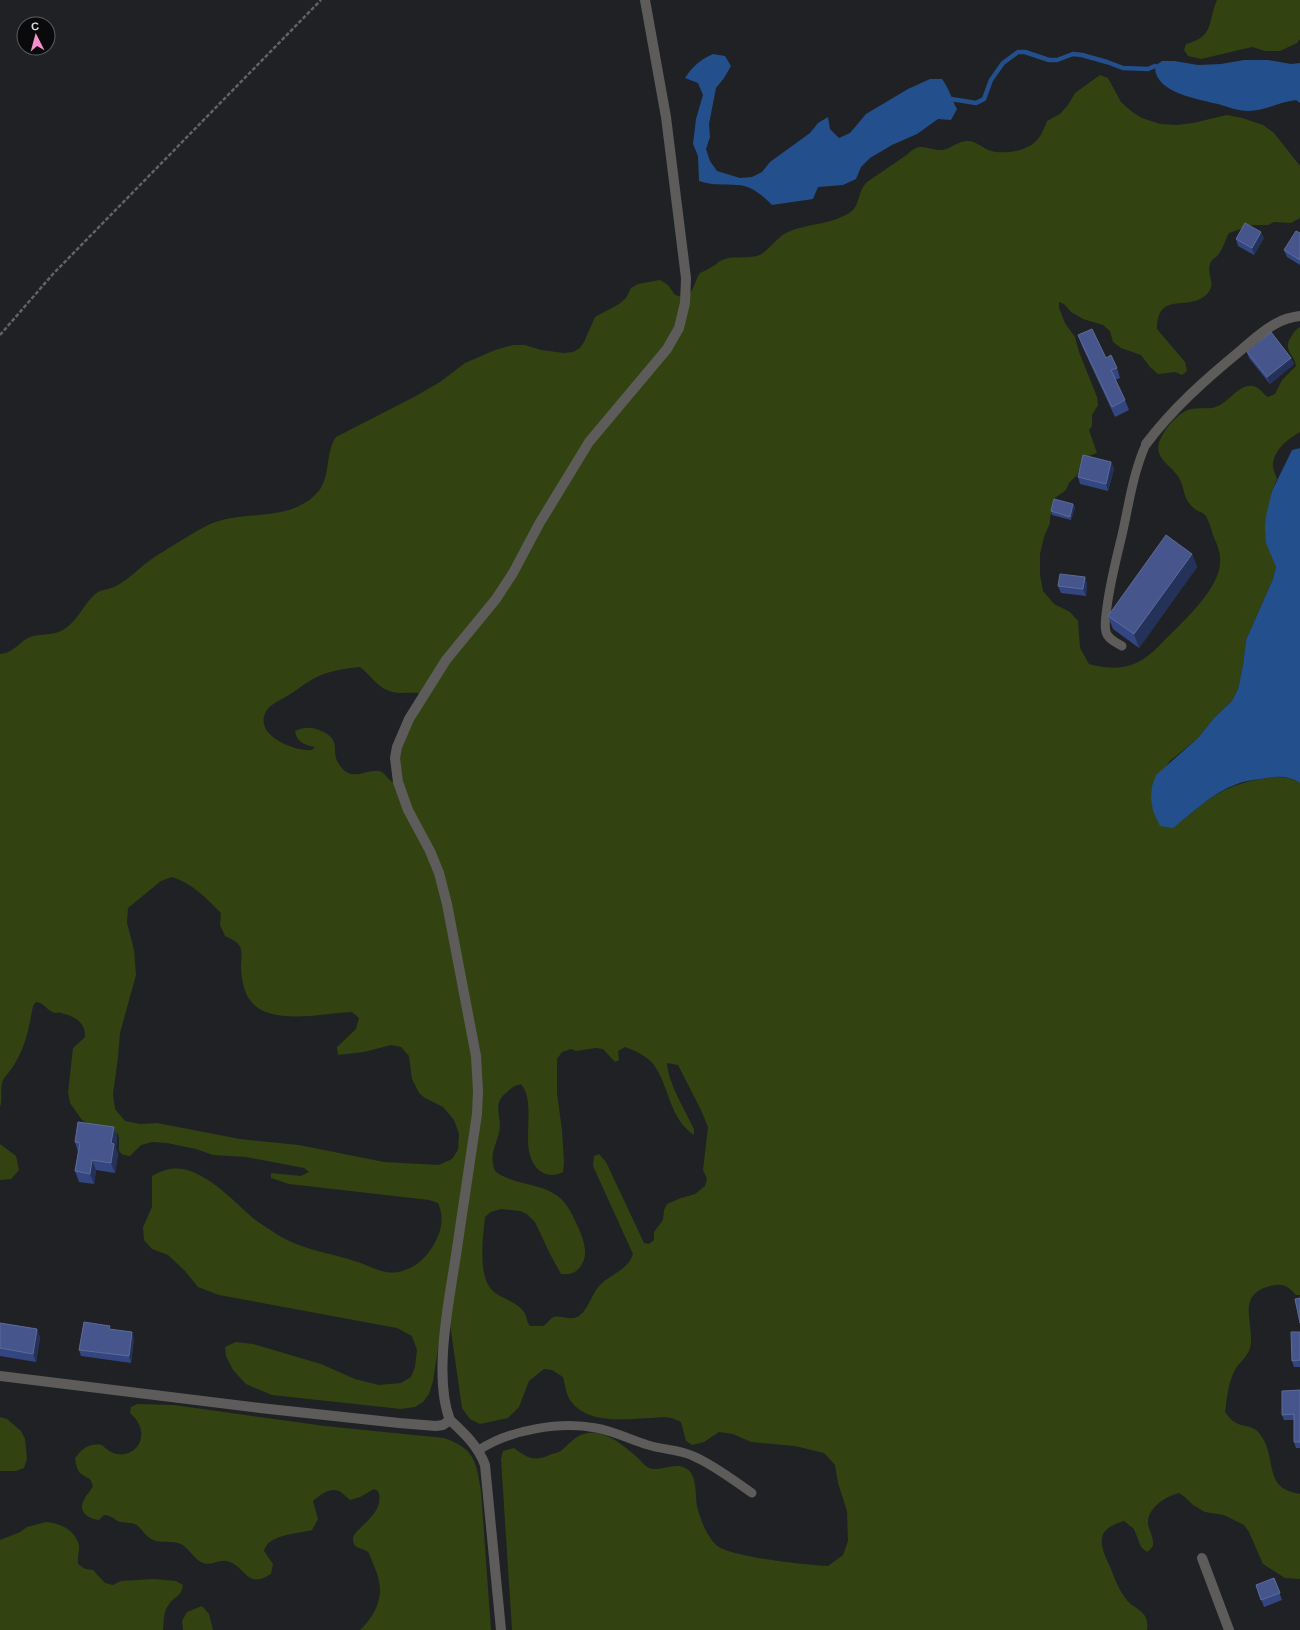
<svg xmlns="http://www.w3.org/2000/svg" width="1300" height="1630" font-family="Arial,sans-serif">
<rect width="100%" height="100%" fill="#1f2124"/>
<path fill="#324311" fill-rule="evenodd" d="M1217,0H1300V39L1297,43L1280,51H1265L1252,47L1201,59L1188,56L1184,50L1186,44C1215,36 1207,23 1217,0Z
M1100,75L1108,78L1121,102L1131,111L1142,118L1160,124L1177,125L1193,123L1227,115L1242,118L1263,125L1274,133L1300,166V218L1291,223L1274,222L1268,225H1252L1229,233C1225,240 1223,249 1218,255C1216,258 1211,259 1210,264C1206,276 1218,284 1206,295C1187,312 1158,290 1157,329L1185,362L1187,371L1182,375L1175,372L1158,374L1150,367L1141,355L1121,348L1113,342L1110,331L1103,325L1083,319L1071,312L1064,304L1059,302V308L1065,323L1075,337L1079,352L1097,397L1098,405L1092,415V426L1089,430L1097,453L1083,458L1077,475L1069,483L1066,490L1055,498L1050,518V523L1044,537L1040,554V575L1043,591L1054,604L1070,612L1078,621L1080,648L1089,664C1118,672 1137,668 1158,647C1177,627 1218,592 1220,564C1221,552 1217,545 1213,535C1211,529 1209,520 1205,515C1203,512 1198,512 1195,509C1192,507 1189,503 1187,500C1183,492 1183,482 1177,475C1169,464 1155,458 1159,443C1163,430 1178,412 1191,409C1200,407 1210,410 1218,406C1230,401 1244,377 1259,389C1262,391 1264,395 1268,397L1275,394L1282,380L1296,366C1295,354 1282,351 1291,337C1293,333 1296,329 1300,327V432C1289,438 1275,449 1273,463C1272,468 1275,474 1277,479L1272,491L1270,503L1272,555L1276,567L1273,579L1246,640L1243,665L1238,689L1232,701L1214,718L1198,738L1170,761L1152,786L1153,811L1183,820C1209,797 1227,785 1261,779C1275,776 1288,776 1300,783V1295H1296C1287,1285 1283,1283 1270,1286C1234,1295 1256,1326 1250,1348C1247,1357 1241,1361 1236,1368C1228,1382 1227,1397 1225,1412C1228,1416 1232,1421 1236,1423C1246,1428 1254,1424 1262,1437C1277,1460 1263,1489 1300,1494V1579L1285,1578L1263,1564L1249,1532L1244,1525L1224,1515L1205,1512L1193,1505L1185,1497L1179,1493C1166,1496 1147,1508 1148,1524C1149,1530 1153,1536 1153,1542C1154,1547 1150,1550 1147,1552L1141,1547L1134,1529L1124,1521C1093,1530 1100,1545 1111,1569C1115,1579 1119,1590 1126,1599C1135,1611 1150,1610 1147,1630H512L501,1459L503,1451L514,1448C529,1459 534,1462 552,1454C556,1453 560,1452 563,1449C571,1442 576,1435 588,1433C607,1431 624,1446 638,1458C641,1461 645,1466 649,1468C661,1472 674,1462 685,1468C699,1474 694,1498 698,1510C701,1521 707,1536 716,1545C729,1557 807,1565 828,1566L843,1555L848,1541L847,1511L838,1483L835,1465L824,1453L795,1446L751,1442L733,1434L719,1432L704,1442L692,1445L686,1441L681,1422C670,1416 664,1417 651,1418C626,1419 587,1425 570,1400C566,1394 565,1384 563,1377L552,1370L544,1369L529,1381L519,1407L508,1418L480,1424L470,1419L462,1408L450,1324L440,1336L433,1381L429,1394L423,1402L415,1407L401,1409L272,1395L246,1384L233,1370L226,1356L225,1347L236,1342L253,1344L321,1364L355,1379L379,1385L401,1383L411,1377L415,1367L417,1350L412,1336L397,1328L219,1295L198,1287L185,1271L168,1255L152,1249L144,1240L143,1227L152,1207V1176C166,1168 178,1166 193,1172C217,1182 233,1201 253,1218C260,1224 269,1229 278,1235C302,1250 331,1253 358,1262C370,1266 384,1275 398,1272C414,1269 425,1259 433,1246C441,1233 445,1218 438,1203L429,1200L289,1184L271,1178V1173L301,1176L309,1172L304,1168L246,1157L213,1155L196,1149L167,1143L152,1142L141,1145L130,1156C112,1155 122,1144 118,1134L95,1128L82,1120L70,1103L68,1092L73,1048L85,1037C86,1022 74,1016 61,1013C59,1012 57,1013 55,1013C47,1011 44,1002 36,1002L33,1006C29,1027 26,1046 14,1065C11,1071 4,1076 2,1083C0,1090 3,1099 0,1107V654C13,653 17,644 28,638C38,633 51,636 61,631C78,623 85,600 98,592C104,589 112,589 118,585C130,578 138,569 149,561C158,554 168,549 177,543C187,537 196,531 206,526C241,508 285,524 315,495C332,480 324,454 336,437L414,397L440,382L465,363L495,350L513,345H525L541,350L564,353L573,352L580,348L584,342L595,317L619,304L626,298L631,288L638,284L660,280L668,285L675,295C694,301 692,285 700,273C704,271 709,269 713,266C716,265 718,262 720,261C731,255 745,259 757,256C769,252 776,237 788,232C808,223 833,225 852,211C860,204 858,190 867,182L908,154C920,142 925,149 939,150C950,151 957,140 968,141C975,141 982,147 988,150C1001,155 1027,152 1037,140C1042,135 1044,128 1047,121L1060,114L1068,105L1075,93ZM360,667C371,675 377,688 392,692C401,694 410,692 420,693L401,747L395,783C388,782 386,772 379,771C367,769 352,782 341,767C328,752 345,740 319,730C310,727 304,727 295,731C296,742 305,745 315,747L312,750C294,752 251,734 267,710C271,704 281,700 287,696C296,691 304,684 313,679C327,671 343,669 360,667ZM172,877C192,883 207,899 221,913L220,925L225,936C231,939 239,942 241,949C242,955 241,962 241,968C242,989 248,1007 269,1013C296,1021 325,1013 352,1012L359,1018L356,1029L337,1047L338,1055L364,1052L391,1045L401,1047L409,1056L412,1079L419,1093L425,1098L443,1107L454,1120L459,1134L458,1150L452,1159L439,1165L384,1162L299,1145L240,1139L157,1123L140,1124L125,1121L115,1109L113,1094L118,1057L120,1033L136,975L134,950L127,923L128,908L161,881ZM625,1047C636,1051 647,1056 654,1065C670,1088 669,1118 694,1135V1129C685,1110 668,1083 667,1063L678,1065L701,1110L708,1127L703,1170L707,1179L705,1186L695,1194L681,1198L667,1204L664,1210L663,1220L654,1232V1240L649,1244L644,1243L606,1162L599,1154L594,1156L593,1166L633,1254C628,1270 611,1274 600,1285C591,1294 589,1309 579,1316C570,1322 559,1313 552,1318C549,1320 547,1324 543,1326H530C526,1321 527,1316 524,1312C517,1302 503,1299 494,1292C477,1278 483,1237 485,1217L491,1212L501,1209L520,1211L527,1214L535,1222L550,1254L561,1274C571,1275 579,1272 583,1262C588,1252 583,1239 579,1229C565,1197 558,1191 523,1183C513,1180 503,1178 495,1171C489,1155 495,1148 499,1133C503,1117 491,1105 506,1093C511,1088 514,1086 521,1084C535,1100 524,1135 530,1155C534,1171 548,1180 563,1172L564,1163L562,1130L557,1093V1059L562,1052L571,1049L576,1051L596,1048L603,1049L615,1062L619,1060L618,1051Z
M0,1144L16,1156L19,1170L11,1179L0,1180Z
M137,1404L174,1405L325,1426L444,1438C475,1449 476,1461 481,1491L491,1630H360C379,1612 386,1591 374,1566C372,1562 371,1556 368,1552C363,1547 353,1550 353,1539C353,1528 387,1514 378,1491L374,1489L360,1497L350,1500C346,1497 343,1493 339,1491C329,1487 320,1495 313,1501L318,1519L312,1530C297,1534 268,1534 264,1551L273,1564L271,1574C247,1589 247,1569 230,1562C219,1557 211,1568 201,1562C193,1558 189,1548 181,1544C171,1540 160,1544 151,1539C146,1536 142,1530 138,1526C133,1522 127,1523 120,1522C114,1520 114,1516 104,1515L99,1520C89,1519 77,1512 84,1500C86,1495 90,1492 93,1486L90,1479C78,1473 77,1471 75,1458C83,1448 89,1443 102,1445C126,1471 159,1438 130,1413L131,1407Z
M0,1417L7,1419L21,1431L25,1439L27,1459L24,1468L16,1471H0Z
M46,1522C60,1523 75,1530 79,1545C80,1549 77,1558 78,1564L85,1569L93,1570L105,1583L113,1585L121,1581L154,1579L176,1581L183,1585C181,1597 176,1595 170,1603C163,1611 164,1620 163,1630H0V1540L20,1532L27,1527Z
M202,1606L209,1614L213,1630H183L182,1621L187,1612Z"/>
<path fill="#23508c" d="M713,54L725,56L731,66L724,78L716,88L709,124L710,137L706,149L710,161L717,171L740,178L752,177L762,172L770,162L810,133L818,123L828,117L830,129L839,138L850,133L866,114L908,89L930,79H942C950,90 951,98 957,109L951,120L938,119L917,134L892,145L870,158L861,167L856,179L843,185L818,187L813,199L772,205C763,196 751,185 737,185C723,184 714,186 699,181L698,156L693,144L696,119L703,95L698,83L685,78C693,66 700,60 713,54Z
M1244,60H1268L1291,64L1300,63V103L1296,100C1279,102 1265,111 1248,111C1238,111 1228,107 1218,104C1199,99 1154,93 1155,66L1162,61H1174L1198,65L1221,64Z
M1300,448V783C1288,775 1275,776 1261,779C1253,780 1244,781 1237,784C1212,793 1193,812 1173,828L1160,826L1153,811L1151,798L1152,786L1156,775L1198,738L1214,718L1232,701L1238,689L1243,665L1246,640L1273,579L1276,567L1266,543L1265,528L1266,516L1272,491L1292,450Z"/>
<g fill="none" stroke-linecap="round" stroke-linejoin="round">
<path stroke="#23508c" stroke-width="4.5" d="M951,99L976,103L984,99L991,80L1003,63L1018,52H1025L1049,60H1057L1073,54L1082,55L1107,62L1123,68L1148,69L1155,66"/>
<path stroke="#616365" stroke-width="2.5" stroke-dasharray="4 2" stroke-linecap="butt" d="M0,335L53,274L321,0"/>
<path stroke="#5d5c5b" stroke-width="9" d="M1122,646C1115,642 1108,639 1106,632C1104,624 1106,615 1107,607C1110,583 1116,560 1122,535C1129,504 1133,473 1146,444
M479,1450C509,1430 560,1421 596,1428C614,1431 631,1440 648,1445C663,1450 679,1449 693,1456C714,1465 733,1480 752,1493"/>
<path stroke="#5d5c5b" stroke-width="10" d="M1146,444C1173,408 1206,379 1240,351C1252,341 1263,330 1277,323C1284,319 1292,317 1300,316
M0,1376L260,1408L399,1423L436,1426L443,1425L450,1420C465,1434 478,1446 485,1465L501,1630
M450,1420C433,1377 449,1301 456,1255C463,1208 470,1161 477,1114L478,1091L476,1056L447,904L439,873L430,851L408,810L398,782L395,758L397,747L409,719L446,660L496,599L513,573L539,524L589,442L667,349L679,328L685,303L686,278L666,117L645,0
M1202,1558L1229,1630"/>
</g>
<path fill="#344682" d="M1300,233V265L1287,257L1284,250Z
M1264,238L1254,255L1238,246L1236,239Z
M1078,335L1117,368L1120,378L1115,380L1125,400L1129,410L1115,417L1082,346Z
M1247,352L1291,358L1294,364L1270,384L1249,358Z
M1111,462L1114,469L1108,491L1080,484L1078,477Z
M1073,504L1075,507L1071,520L1052,515L1051,511Z
M1192,554L1197,567L1139,648L1113,629L1108,616Z
M1085,577L1087,584L1086,596L1061,593L1058,586Z
M114,1127L117,1137L116,1148L118,1154L115,1173L96,1170L94,1184L79,1182L75,1171L78,1152L75,1142Z
M0,1323L37,1329L40,1338L36,1362L0,1356Z
M111,1330L134,1339L131,1363L81,1356L79,1350Z
M1300,1332V1367H1294L1292,1361Z
M1300,1390V1448H1296L1294,1442V1420H1284L1282,1415Z
M1274,1578L1282,1600L1264,1607L1256,1585Z"/>
<path fill="#243158" d="M1261,232L1264,238L1254,255L1252,248Z
M1291,358L1294,364L1270,384L1267,377Z
M1111,462L1114,469L1108,491L1106,484Z
M1073,504L1075,507L1071,520L1070,517Z
M1192,554L1197,567L1139,648L1134,634Z
M1085,577L1087,584L1086,596L1083,589Z
M114,1127L117,1137L116,1148L118,1154L115,1173L111,1163V1143Z
M92,1160L96,1170L94,1184L90,1174Z
M37,1329L40,1338L36,1362L33,1354Z
M132,1332L134,1339L131,1363L129,1356Z"/>
<path fill="#46568c" stroke="#5d6b98" d="M1245,223L1261,232L1252,248L1236,239Z
M1296,231L1300,233V260L1284,250Z
M1092,329L1106,358L1111,355L1117,368L1111,370L1125,400L1112,407L1078,335Z
M1271,332L1291,358L1267,377L1247,352Z
M1083,455L1111,462L1106,484L1078,477Z
M1054,499L1073,504L1070,517L1051,511Z
M1166,535L1192,554L1134,634L1108,616Z
M1060,574L1085,577L1083,589L1058,586Z
M78,1122L114,1127L111,1143L114,1144L111,1163L92,1160L90,1174L75,1171L80,1143L75,1142Z
M1300,1298V1323L1295,1299Z
M84,1322L110,1326L109,1329L132,1332L129,1356L79,1350Z
M0,1323L37,1329L33,1354L0,1348Z
M1291,1332H1300V1360L1292,1361Z
M1300,1390V1442H1294V1414L1282,1415V1391Z
M1274,1578L1280,1593L1261,1600L1256,1585Z"/>
<g transform="translate(36 36) rotate(354)"><circle r="19" fill="#0a0a0c" stroke="#5d5e60"/>
<path d="M0-3L7 15L0 10L-7 15Z" fill="#f790cd"/>
<text y="-6" font-size="11" font-weight="bold" text-anchor="middle" fill="#dadbdd">С</text>
</g>
</svg>
